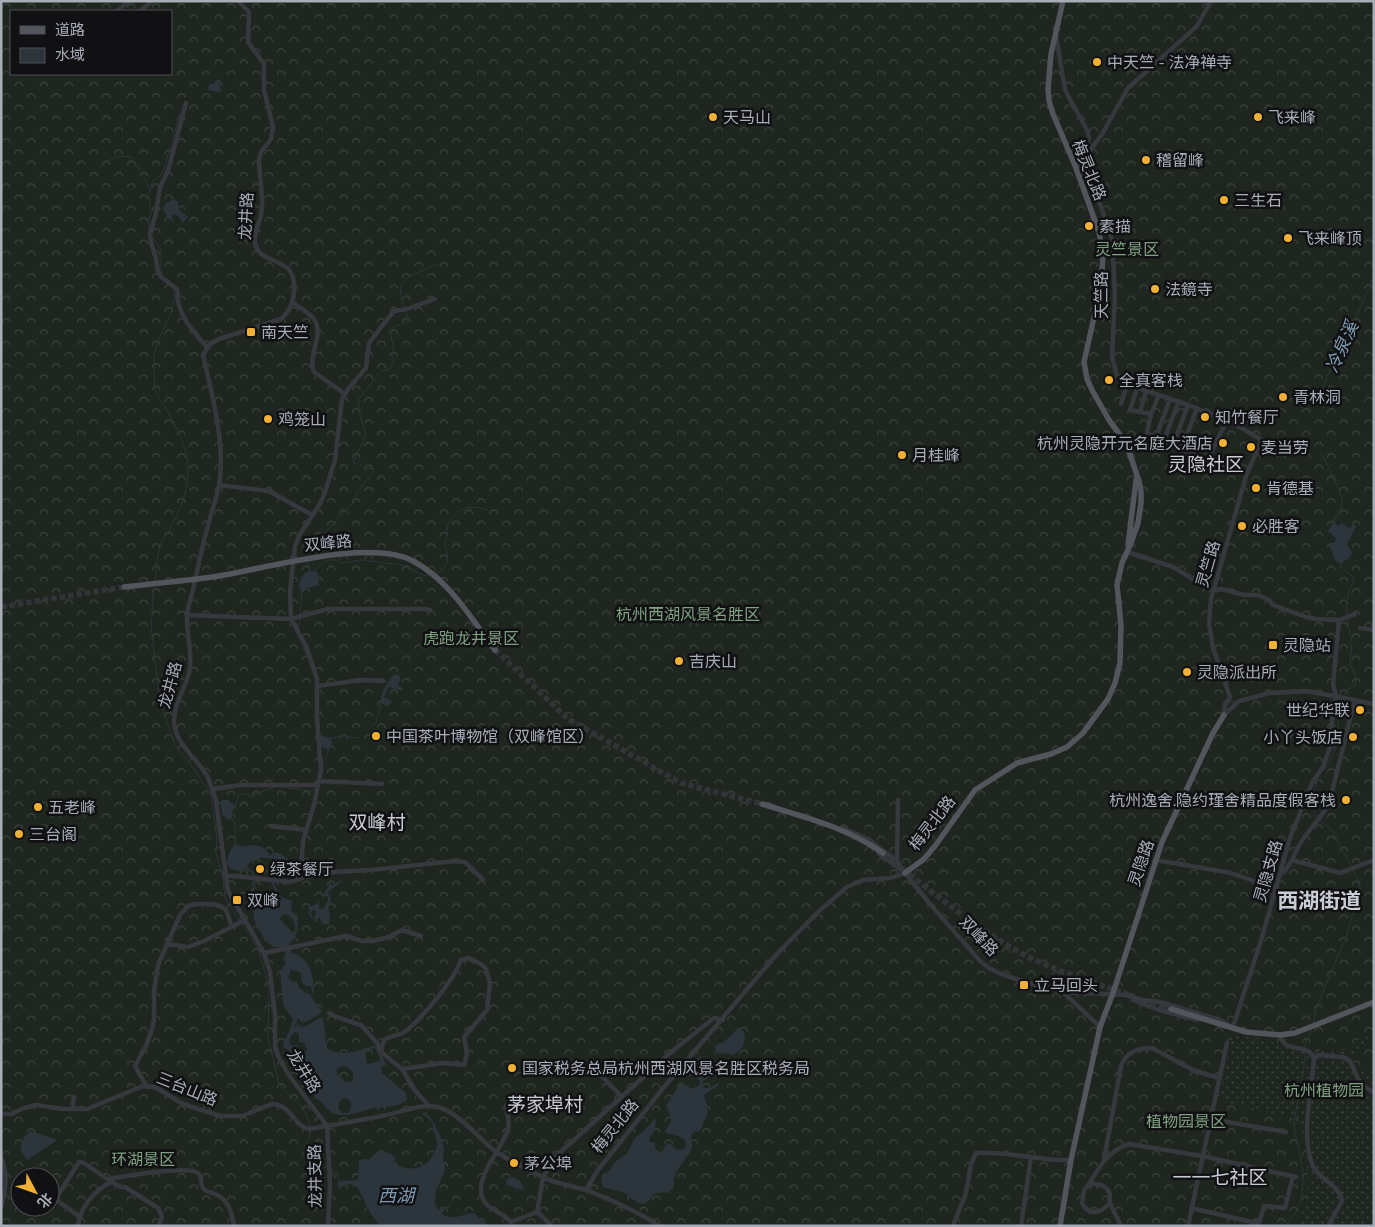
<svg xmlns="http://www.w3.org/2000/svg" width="1375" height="1227" font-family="Karla,'Noto Sans SC',sans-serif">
<defs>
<pattern id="forest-crowns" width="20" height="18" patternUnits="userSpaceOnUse" patternTransform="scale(1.25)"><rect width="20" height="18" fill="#1e261f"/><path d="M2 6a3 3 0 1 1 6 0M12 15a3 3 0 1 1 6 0" fill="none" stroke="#3c433d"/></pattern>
<pattern id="garden-dots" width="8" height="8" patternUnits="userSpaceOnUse" patternTransform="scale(1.25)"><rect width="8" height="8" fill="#1e261f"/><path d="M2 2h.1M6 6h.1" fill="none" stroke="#3c433d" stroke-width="1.8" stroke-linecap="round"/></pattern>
</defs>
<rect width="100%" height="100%" fill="#161618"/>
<path fill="url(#forest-crowns)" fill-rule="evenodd" d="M1,1H1374V1226H1ZM11,11H171V74H11ZM20,1177H50V1207H20Z"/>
<path fill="url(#garden-dots)" d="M1233,1034L1278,1043L1310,1053H1315L1322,1049L1347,1050L1364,1034L1372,1041L1353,1060L1361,1079L1366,1084L1369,1081L1361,1072L1364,1070L1374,1069V1226H1293C1318,1200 1305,1153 1301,1120L1219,1100Z"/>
<path fill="#2c353c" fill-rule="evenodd" d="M217,79L221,81L220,86L221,90L219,92L208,90L209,84H214Z
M173,199L178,202V209L188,217L182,223L180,218L175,214L172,216V219L169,220L163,209L166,203Z
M1342,523L1348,528L1354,525L1356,527L1347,544L1352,552L1350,557L1341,564L1336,561L1329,545L1335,542L1336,538L1328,531L1332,525L1336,524L1339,526Z
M310,571H314L318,573L319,585L301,590L299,588C299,580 301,574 310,571Z
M394,674L400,676V680L398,684L403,689V691L389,687L384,697L392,701L389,706L381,703C380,693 388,681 394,674Z
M320,735L331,738L332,744L329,749L321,747Z
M221,800H228L236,807L232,811L231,819L229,820L222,815Z
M235,844L242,847C255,843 262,844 271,856L272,853C278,851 285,857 290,862V867L288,876H274L272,880L281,897L292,901L291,911C303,918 297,937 289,945L292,953C311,959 313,974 314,992L312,993L311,986H307L303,984L300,972L291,970L288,978L307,994L311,995L315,1003L322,1011L319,1015L303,1023L298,1018L294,1028L296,1027L297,1023L301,1027L307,1026L319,1018H323L327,1048C341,1059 361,1049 377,1045L386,1064L381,1068L382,1073L406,1093L407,1099C399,1108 387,1106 376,1108C361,1110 348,1119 332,1113C318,1099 301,1085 297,1065C296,1060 298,1057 296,1053L298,1052L303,1056L307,1050L304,1042H299V1034L296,1032C290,1035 287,1041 292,1046L298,1045L296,1050L289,1051L284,1047L283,1043L289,1032L293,1020C291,1014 286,1011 284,1006C283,1004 281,976 280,972L286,963L283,959L286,954L283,947H274C271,944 268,943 265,940C264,939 256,924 255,922C252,913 255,899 250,891L256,883L252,873L244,868L242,871C238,871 232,870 229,867C224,862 231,848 235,844ZM256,858H271C273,864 270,869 268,874C272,879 271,885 275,890L272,895H265L255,892L254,890C259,880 256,873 247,867L248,864ZM286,914C294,917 297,925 294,932H292L280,919L282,915ZM375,1048L381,1061L367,1064L365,1051ZM342,1066C350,1067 354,1071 353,1080L351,1082L344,1081L337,1074V1069ZM343,1098H347L351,1102V1108L348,1113H342L338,1108L340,1101Z
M343,879L340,883L328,892L331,899L328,906L330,919L329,924H323L319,917L316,923L313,917L316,915V912L314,910L311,912L313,920L308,913L310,911L308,907L317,904L319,900V908L323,909L328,901V897L326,896L321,898L329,886L328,882L333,885Z
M739,1027C751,1035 743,1052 732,1055L726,1053L720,1054L716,1052L715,1048L716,1045L724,1042Z
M700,1056C708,1064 713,1066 725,1068L726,1071L721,1077L713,1074L703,1081L702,1087L704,1088H710L719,1082L718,1086L704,1095L708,1112L700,1131L694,1132L691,1136L692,1147L690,1152L677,1171L674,1178V1186L668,1193C647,1190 657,1199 642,1204C634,1202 631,1197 624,1193C617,1190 610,1190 603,1187L601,1183L602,1177L609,1171L616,1161L627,1154L635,1138L651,1124L654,1119H656L655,1129L649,1139L650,1142L655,1143L656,1152L658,1153L662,1152L666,1144L669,1143L676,1149L682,1150L685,1147L686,1143C682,1134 673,1136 666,1133L665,1131L672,1120L666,1106L679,1085L684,1084L692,1089L700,1085V1081L688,1071V1068Z
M426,1112C433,1120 444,1140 444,1151C444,1156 442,1154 443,1159C444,1166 445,1160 445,1167C445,1179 425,1201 440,1210L449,1205L450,1206L444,1210L442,1214C453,1222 463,1213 474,1213L488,1226H380L371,1214L358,1188L350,1184L337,1187L339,1181L358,1180L359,1161L362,1159H370L378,1151C385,1151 391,1153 395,1158L394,1162C401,1170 415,1170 424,1165C430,1162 435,1151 438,1145L432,1122L422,1113Z
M31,1131L55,1139L56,1141L27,1160L20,1150L24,1137Z
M513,1177L520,1181L525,1191L507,1185L506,1180Z"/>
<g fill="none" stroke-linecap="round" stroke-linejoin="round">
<path stroke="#2c353c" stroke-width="1" d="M101,166C110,158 119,155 131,157C136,163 146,180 149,188
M149,230V219L151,213L149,195L152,182L160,176L164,169L181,110
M153,238C168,257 157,256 162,274
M404,308C392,274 413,277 437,264
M1322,390L1332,364L1351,328L1374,276
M1320,452C1325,459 1344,496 1342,503C1340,512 1334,518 1332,525
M306,556L311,547L354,502L357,492L374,472L372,469L370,468L366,470L360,464H356L353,462L366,435L359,411V399L381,371L390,369C397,358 392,343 390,330C395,324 403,326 408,321L406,312
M307,560L310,571
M1341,564V567L1353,577L1354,581C1348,591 1345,604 1347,616
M314,572L320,565L329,560H336L342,563L362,560L402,565L425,576L431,575
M435,574C439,572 445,568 447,563C449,558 446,550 445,544C445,539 446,541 447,536C448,532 446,529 448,525C457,507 470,504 488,510
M155,581C156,569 157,552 163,540C165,535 169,532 171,527C181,509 188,490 188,469C188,450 177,428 168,412C164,405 158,399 156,392C154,384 154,366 154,358C155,335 180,311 173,289
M154,585L151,627L160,702L175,745L195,770L211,795L217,838L216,853L223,877L225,898L258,949L267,979L269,992L268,1037L278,1081C288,1100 305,1100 310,1127
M299,628L302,590
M298,635L306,654
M1344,695L1348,689L1356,685L1355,675L1350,664L1352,643L1347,619
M370,727L376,723L381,703
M331,738L342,736L358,738
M322,763L326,758L329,749
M1323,771C1342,752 1334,722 1342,699
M281,787L313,791L315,788
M235,806L239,794H244L253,797L255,794L275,787
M231,816L235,823V844
M1317,817C1307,805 1314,789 1319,776
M1319,820L1332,830L1351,867
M1313,1024L1316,1008L1346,937L1360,889L1359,882L1353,871
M1304,1048L1312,1028
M311,1131C305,1151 303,1160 327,1168
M331,1169L336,1173L340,1181
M1285,1226C1304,1208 1305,1185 1301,1161C1300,1148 1294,1136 1294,1122L1305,1061L1304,1052"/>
<path stroke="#333438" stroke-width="5.5" stroke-dasharray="5.5 3" stroke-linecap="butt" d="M1,607L124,587
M495,650L568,719L681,783L762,804
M883,853C927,888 970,924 1019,952C1054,971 1093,982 1130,995
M1151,1002L1171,1009"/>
<path stroke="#37383d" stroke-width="4.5" d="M238,1L249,12L248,42L264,64V90L273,127L271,139L261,152L259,159C259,176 263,193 262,209C261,221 253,232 255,243C260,268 298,253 294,293C293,304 289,312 281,319L219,339L210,344L203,355C212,394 226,446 219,486C216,499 211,513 208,526C202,545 199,565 194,585C192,595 188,605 187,615C186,632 192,650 190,667C188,686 173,703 174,722C175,744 197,758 207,776C211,784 213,792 216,801L228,891L264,953L270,972L275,1014V1046L278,1056L288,1074L327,1126
M117,11L129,1
M140,11L152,1
M1056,35L1065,90L1087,130L1089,138L1086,154L1087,166L1112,239L1115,295L1112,357L1117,376L1127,384L1188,405L1231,422L1262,440L1247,473L1211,599L1209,624L1213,648L1230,697
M186,103L168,171L160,187L156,213L150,234L151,243L156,258L158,272L161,277L177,289C178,293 177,298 178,302C182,319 195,334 207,347
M1076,168L1101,136L1128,88L1197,26L1211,1
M292,302C299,307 308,312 314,319C325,334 307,355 314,372L345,394
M1137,388L1130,410L1151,414L1147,433L1164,440L1181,450L1247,473
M1121,404L1127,384
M1140,412L1146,391
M1151,414L1159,395
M1156,437L1170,399
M1164,440L1179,401
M1173,445L1188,405
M1181,450L1197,408
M1208,459L1227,420
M219,485L269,491L312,515
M1127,552L1173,567L1213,591L1222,589L1244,595H1258L1269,600L1273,605L1306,617L1316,619L1339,620L1355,614
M187,615L291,619L328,609H425L430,610
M1360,628L1374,630
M317,686L362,680L382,681
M1239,701L1270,693L1307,691L1374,704
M1224,715L1239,701
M1224,715L1225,704L1230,697
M319,781L382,784
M213,789L241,785H318
M271,826L306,830
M843,828L868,839L897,861L905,873L930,904L980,961L989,968L1001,974L1025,982L1063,992L1126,995L1142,1000L1160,1002L1220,1020L1229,1025
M878,853L904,872
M1156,860L1231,873L1271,887L1277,886
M1292,860C1302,835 1316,825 1329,804L1353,707L1356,701
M897,861L898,800
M1280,874L1285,871L1292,860L1340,873L1374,860
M224,875L291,882L305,877L333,872L371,870L455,861L465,862L483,880
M297,879L301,867L303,841L314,805L321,770L317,718V679L306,646L291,619L290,591L295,546L299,536L321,502L325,492L335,460L342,399L348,389L366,368L369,343L382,326L394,311L407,309L435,299
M167,944L188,947L204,941L245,920
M264,953L346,936L362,941H373L389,937L402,930L421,936
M1063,992L1100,1027
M1133,1000L1159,1010L1197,1020
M329,1013L337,1017L361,1025L378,1044L381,1052L402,1069L414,1089L429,1106
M1233,1027L1263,934L1290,838L1312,783L1323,767L1331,745V727L1336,695L1333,685L1339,620
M1280,1035C1285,1055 1307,1042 1314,1058C1312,1088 1300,1138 1313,1166C1320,1181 1339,1184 1342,1201L1328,1226
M381,1052L384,1040C391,1035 399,1036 406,1031C423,1017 454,980 461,960L469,958L481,964L486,969L490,983L487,1010L464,1037L467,1054L464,1065L443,1063L402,1069
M1314,1058L1319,1055L1343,1057L1350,1061L1360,1083L1374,1093
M588,1062L622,1097
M147,1087L135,1066L146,1046L152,1029L154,1019V991L158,965L180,915L188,906L195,904H213L222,907L226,910L232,927
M506,1105C507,1113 510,1122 508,1129C502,1150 475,1175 482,1197C486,1211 507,1212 513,1226
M72,1109L74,1097
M1,1114H11L24,1108L36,1105L62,1109H87L143,1086L155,1087L183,1104L220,1116H242L272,1104C291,1104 293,1125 308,1129C335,1125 361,1120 387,1115C401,1112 417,1105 431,1106C457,1108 475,1136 495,1151C512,1162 533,1173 552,1181C564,1185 577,1187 589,1191C614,1201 638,1212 660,1226
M1210,1117L1216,1120L1286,1132
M327,1126L330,1184L328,1226
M1,1157C8,1174 6,1190 1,1207
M1104,1160L1121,1066C1126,1052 1138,1048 1152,1048L1193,1070L1219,1078
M108,1180L113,1178C129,1176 186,1165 198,1173C203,1177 199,1186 205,1190C208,1193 212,1192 215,1194C229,1200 232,1213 234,1226
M1089,1184C1099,1167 1109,1150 1129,1144L1202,1156L1296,1177
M586,1190L598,1170L665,1086L776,955L819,911L847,887L863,880L891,878L905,873
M1110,1203C1101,1213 1089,1217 1082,1203L1084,1190L1089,1184C1097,1183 1108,1185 1110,1195C1110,1197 1109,1200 1110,1203C1112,1209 1118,1218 1121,1226
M1191,1208L1252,1222
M537,1212L552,1226
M80,1217L59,1202L56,1198L79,1162L84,1163L110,1181
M511,1222L537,1212L543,1177L554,1158L670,1053L714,1018L723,1020
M78,1226C80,1207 95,1190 111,1182L121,1187H125L158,1208L162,1216L159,1226
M953,1226L966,1193L971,1164L976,1153C1008,1151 1039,1161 1071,1160
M1021,1226L1031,1157
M1188,1226L1227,1043
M1251,1226L1252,1222L1259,1223L1264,1206L1285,1208L1293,1176"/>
<path stroke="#53555c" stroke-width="5.5" d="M1128,545L1136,480
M124,587C155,583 187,581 219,576C267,568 371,538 413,561C449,580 471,618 495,650
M762,804C804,817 846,827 883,853
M905,873L924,859L935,846L975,790L1017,763L1051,754L1067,747L1083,733L1108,699L1115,683L1120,663L1121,625L1117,585L1119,576L1122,563L1131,543L1138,523L1141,503V491L1139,481L1126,443L1109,420L1092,390L1087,379L1084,362L1101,286L1103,255L1099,232L1076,168L1053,114L1049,101L1048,89L1051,54L1063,1
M1171,1009L1246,1032L1280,1035L1295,1033L1374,1002
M1060,1226L1071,1160L1100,1027L1113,993L1162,842L1213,733L1224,715"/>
</g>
<g fill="#f2b134" stroke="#111113" stroke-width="2">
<circle cx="1097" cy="62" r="5"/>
<circle cx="713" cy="117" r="5"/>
<circle cx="1258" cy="117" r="5"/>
<circle cx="1146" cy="160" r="5"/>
<circle cx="1224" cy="200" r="5"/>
<circle cx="1089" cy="226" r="5"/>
<circle cx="1288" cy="238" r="5"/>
<circle cx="1155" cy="289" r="5"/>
<rect x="246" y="327" width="10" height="10" rx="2.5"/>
<circle cx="1109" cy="380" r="5"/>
<circle cx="1283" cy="397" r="5"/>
<circle cx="1205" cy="417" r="5"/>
<circle cx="268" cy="419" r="5"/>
<circle cx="1223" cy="443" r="5"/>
<circle cx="1251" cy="447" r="5"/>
<circle cx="902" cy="455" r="5"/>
<circle cx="1256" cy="488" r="5"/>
<circle cx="1242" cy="526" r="5"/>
<rect x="1268" y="640" width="10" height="10" rx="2.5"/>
<circle cx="679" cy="661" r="5"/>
<circle cx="1187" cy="672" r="5"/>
<circle cx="1360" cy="710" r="5"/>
<circle cx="376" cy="736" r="5"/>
<circle cx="1353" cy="737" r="5"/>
<circle cx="1346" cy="800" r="5"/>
<circle cx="38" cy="807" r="5"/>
<circle cx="19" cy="834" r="5"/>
<circle cx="260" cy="869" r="5"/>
<rect x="232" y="895" width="10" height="10" rx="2.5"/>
<rect x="1019" y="980" width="10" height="10" rx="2.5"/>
<circle cx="512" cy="1068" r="5"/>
<circle cx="514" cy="1163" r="5"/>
</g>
<g text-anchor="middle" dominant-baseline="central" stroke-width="5" stroke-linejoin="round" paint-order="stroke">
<g font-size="16" fill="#a8adb8" stroke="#111113" text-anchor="start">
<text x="1107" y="62">中天竺 - 法净禅寺</text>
<text x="723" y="117">天马山</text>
<text x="1268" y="117">飞来峰</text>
<text x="1156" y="160">稽留峰</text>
<text x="1234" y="200">三生石</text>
<text x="1099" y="226">素描</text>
<text x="1298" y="238">飞来峰顶</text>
<text x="1165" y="289">法鏡寺</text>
<text x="261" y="332">南天竺</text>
<text x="1119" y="380">全真客栈</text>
<text x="1293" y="397">青林洞</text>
<text x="1215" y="417">知竹餐厅</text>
<text x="278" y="419">鸡笼山</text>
<text x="1213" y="443" text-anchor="end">杭州灵隐开元名庭大酒店</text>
<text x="1261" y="447">麦当劳</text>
<text x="912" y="455">月桂峰</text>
<text x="1266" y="488">肯德基</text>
<text x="1252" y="526">必胜客</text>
<text x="1283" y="645">灵隐站</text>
<text x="689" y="661">吉庆山</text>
<text x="1197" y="672">灵隐派出所</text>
<text x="1350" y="710" text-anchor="end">世纪华联</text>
<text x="386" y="736">中国茶叶博物馆（双峰馆区）</text>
<text x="1343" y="737" text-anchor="end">小丫头饭店</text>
<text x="1336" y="800" text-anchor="end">杭州逸舍.隐约瑾舍精品度假客栈</text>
<text x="48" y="807">五老峰</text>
<text x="29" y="834">三台阁</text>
<text x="270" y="869">绿茶餐厅</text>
<text x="247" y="900">双峰</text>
<text x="1034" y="985">立马回头</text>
<text x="522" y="1068">国家税务总局杭州西湖风景名胜区税务局</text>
<text x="524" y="1163">茅公埠</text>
</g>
<g font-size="16" fill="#a8adb8" stroke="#111113">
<text transform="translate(1089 170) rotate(68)">梅灵北路</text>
<text transform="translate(246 216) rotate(-87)">龙井路</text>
<text transform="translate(1101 295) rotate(-90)">天竺路</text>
<text transform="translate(328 543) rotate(-6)">双峰路</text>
<text transform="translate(1208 564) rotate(-74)">灵竺路</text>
<text transform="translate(170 685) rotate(-75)">龙井路</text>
<text transform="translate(932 823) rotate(-52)">梅灵北路</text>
<text transform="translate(1141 863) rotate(-71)">灵隐路</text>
<text transform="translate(1268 871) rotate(-74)">灵隐支路</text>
<text transform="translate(979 936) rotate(47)">双峰路</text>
<text transform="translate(304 1071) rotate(58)">龙井路</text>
<text transform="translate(187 1089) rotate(22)">三台山路</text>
<text transform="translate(615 1126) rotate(-51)">梅灵北路</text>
<text transform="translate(315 1176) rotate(-91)">龙井支路</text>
</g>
<g font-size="16" fill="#7fa381" stroke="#111113">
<text x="1127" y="249">灵竺景区</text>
<text x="688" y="614">杭州西湖风景名胜区</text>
<text x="471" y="638">虎跑龙井景区</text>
<text x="1324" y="1090">杭州植物园</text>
<text x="1186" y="1121">植物园景区</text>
<text x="143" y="1159">环湖景区</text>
</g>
<g font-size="18" font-style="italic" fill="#7f9bb3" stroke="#111113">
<text transform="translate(1342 347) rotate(-66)">冷泉溪</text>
<text x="396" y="1196">西湖</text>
</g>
<g font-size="19" fill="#c9ccd4" stroke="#111113">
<text x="1206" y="465">灵隐社区</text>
<text x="377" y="823">双峰村</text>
<text x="545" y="1105">茅家埠村</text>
<text x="1220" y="1178">一一七社区</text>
</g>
<g font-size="21" font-weight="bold" fill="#c9ccd4" stroke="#111113">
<text x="1319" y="901">西湖街道</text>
</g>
</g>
<rect width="1375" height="1227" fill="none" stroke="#a8adb8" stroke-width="5"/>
<rect x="10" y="10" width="162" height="65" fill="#111113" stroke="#4d4f55"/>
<rect x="20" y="26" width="25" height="8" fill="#53555c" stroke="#4d4f55"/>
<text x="55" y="35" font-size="15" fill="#a8adb8">道路</text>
<rect x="20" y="48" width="25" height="15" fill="#2c353c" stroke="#4d4f55"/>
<text x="55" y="60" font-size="15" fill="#a8adb8">水域</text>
<g transform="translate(35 1192) rotate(131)"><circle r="24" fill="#111113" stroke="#4d4f55"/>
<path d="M0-4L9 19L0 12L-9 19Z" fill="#f2b134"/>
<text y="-8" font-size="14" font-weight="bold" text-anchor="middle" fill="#a8adb8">北</text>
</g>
</svg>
